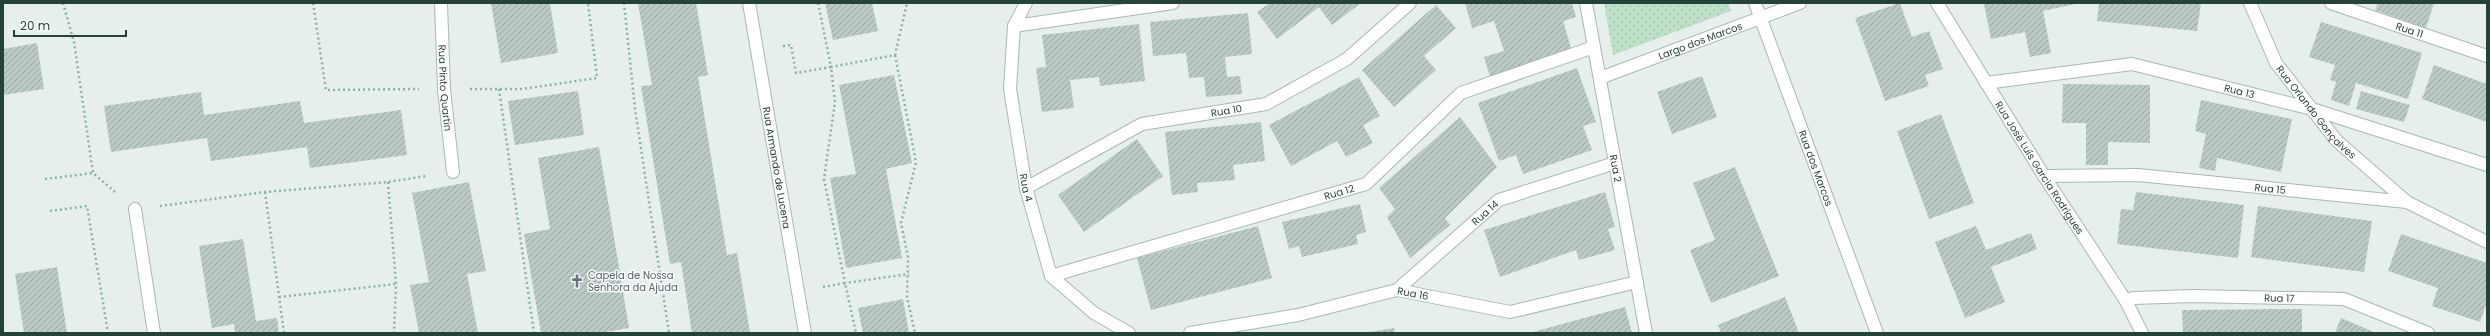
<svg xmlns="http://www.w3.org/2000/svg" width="2490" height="336" font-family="Poppins,sans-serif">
<defs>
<pattern id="grass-dots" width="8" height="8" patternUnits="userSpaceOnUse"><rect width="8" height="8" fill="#bfe0c8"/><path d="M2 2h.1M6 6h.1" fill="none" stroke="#a4c1ad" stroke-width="1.8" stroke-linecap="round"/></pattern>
<pattern id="building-hatch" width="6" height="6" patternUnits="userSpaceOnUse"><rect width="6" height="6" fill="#bbcac4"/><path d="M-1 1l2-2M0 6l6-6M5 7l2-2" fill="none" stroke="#98a6a0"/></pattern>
</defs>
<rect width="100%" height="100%" fill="#e6efeb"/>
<path fill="url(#grass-dots)" d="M1604,3H1728L1731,11L1613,55Z"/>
<path fill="url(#building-hatch)" d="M491,3H550L558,53L501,63Z
M638,3H696L708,75L698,77L727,255L737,253L750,333H692L681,262L670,264L641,86L652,85Z
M825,3H872L878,31L833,40Z
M1270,3H1361L1332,25L1319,7L1277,39L1257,12Z
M1465,3H1572L1576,17L1563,21L1572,51L1490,76L1484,57L1504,51L1494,21L1472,28Z
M1900,3L1912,37L1929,31L1943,69L1925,75L1929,86L1885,101L1855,18Z
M2080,3L2043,11L2051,53L2030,57L2025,32L1991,39L1984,4Z
M2099,3H2201L2197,31L2097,21Z
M2378,3H2434L2426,28L2375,10Z
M1436,5L1456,28L1424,56L1436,70L1394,107L1362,70Z
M1248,13L1252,54L1225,57L1227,77L1240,76L1242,94L1206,97L1204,77L1189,78L1186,53L1153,56L1150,22Z
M2321,22L2422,53L2408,99L2356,83L2349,106L2331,100L2336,82L2330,80L2335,65L2309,57Z
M1139,24L1145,81L1100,86L1099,77L1070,80L1074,108L1042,112L1036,68L1046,67L1042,35Z
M37,43L44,89L3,95V49Z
M2434,65L2487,84V122L2422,99Z
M1577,68L1596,122L1583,126L1592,150L1523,174L1516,155L1499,161L1478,103Z
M894,75L912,163L886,169L902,258L846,268L830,178L856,174L839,85Z
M1702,76L1717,117L1672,134L1657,92Z
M1359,77L1380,116L1363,125L1373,143L1346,157L1337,141L1291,166L1269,125Z
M2063,84L2150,85V143L2108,142V165H2086V123H2062Z
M578,91L584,135L515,145L508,101Z
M2361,91L2410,105L2404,122L2356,109Z
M201,92L204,115L300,101L304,123L401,110L407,155L310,168L307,147L211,161L207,138L111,152L104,106Z
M2201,100L2292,119L2281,172L2217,158L2215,171L2199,168L2206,134L2195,131Z
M1941,114L1974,203L1929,219L1897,131Z
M1460,117L1497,167L1445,218L1450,225L1410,258L1387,217L1395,209L1379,188Z
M1261,122L1265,161L1233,165L1235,180L1197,183L1198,192L1172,195L1165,132Z
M1137,139L1163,176L1084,232L1058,195Z
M599,147L629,328L600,333H541L524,234L550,229L538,158Z
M1735,167L1779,276L1711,303L1690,250L1715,240L1693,183Z
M469,182L486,271L467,274L478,333H419L410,285L429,282L412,193Z
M1605,192L1615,227L1608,229L1615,250L1579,260L1576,250L1500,277L1484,230Z
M2136,192L2244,205L2238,258L2117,244L2121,209L2133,210Z
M1360,204L1366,232L1356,235L1358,244L1302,257L1299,246L1289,249L1282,222Z
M2258,206L2372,221L2364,272L2251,257Z
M1258,226L1272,278L1151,310L1137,258Z
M1976,226L1986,250L2031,233L2037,249L1991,267L2005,302L1965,318L1935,242Z
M2401,234L2487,263V302L2480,322L2432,306L2438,288L2388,271Z
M243,239L256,321L277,318L279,333H235L234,324L212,328L199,246Z
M57,267L67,333H24L15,274Z
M1785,297L1799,333H1721L1718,325Z
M903,299L909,333H863L858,308Z
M1625,307L1632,333H1529Z
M2302,309V333H2183L2182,310Z
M2341,318L2376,333H2335Z
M1394,328L1395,333H1370V332Z"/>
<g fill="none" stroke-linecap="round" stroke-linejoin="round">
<g stroke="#a8b8b2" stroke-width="14">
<g id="street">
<path id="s1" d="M441,3L444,89L453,172"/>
<path id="s2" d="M749,3L805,333"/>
<path id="s3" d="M1026,3L1014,26L1010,89L1026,188L1051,276L1094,313L1129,333"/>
<path id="s4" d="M1586,3L1646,333"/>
<path id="s5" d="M1755,3L1877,333"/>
<path id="s6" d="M1937,3L2044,176L2126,301L2142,333"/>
<path id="s7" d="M2250,3L2276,63L2336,140L2407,202"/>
<path id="s8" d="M2331,3L2487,56"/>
<path d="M1014,26L1173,3"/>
<path id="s9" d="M1600,78L1800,3"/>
<path id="s10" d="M1986,83L2132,64L2312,109L2487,165"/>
<path id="s11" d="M2044,176L2138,175L2407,202L2487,242"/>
<path id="s12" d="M1026,188L1142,124L1266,104L1347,59L1410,3"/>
<path d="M135,209L154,333"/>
<path id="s13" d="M1051,276L1366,184L1461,93L1594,47"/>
<path id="s14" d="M1397,290L1499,200L1615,163"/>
<path id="s15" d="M2126,301L2133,298L2193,296L2344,299L2428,333"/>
<path id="s16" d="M1190,333L1298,315L1397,290L1510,312L1637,282"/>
</g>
</g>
<path stroke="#86b3a5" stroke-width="2.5" stroke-dasharray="2 3" stroke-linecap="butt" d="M63,3L74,42L93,173L115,192
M313,3L326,90L419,89
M624,3L635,109L669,333
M818,3L831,67L895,55L907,3
M783,46L791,45L796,73L831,67L835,102L824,179L845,283L909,274
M895,55L916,162L901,223L908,257L907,297L915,333
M470,89H522L597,78L588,3
M499,89L534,333
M45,179L93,173
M388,182L396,284L394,333
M265,192L284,333
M160,206L265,192L388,182L427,176
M50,211L87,206L108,333
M823,287L845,283L856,333
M279,297L396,284"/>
<use href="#street" stroke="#fff" stroke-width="12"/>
</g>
<defs>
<g id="church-bare" transform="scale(1.08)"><path d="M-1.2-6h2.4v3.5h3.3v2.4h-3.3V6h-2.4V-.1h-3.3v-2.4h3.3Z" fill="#6b7280" stroke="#f7fbf9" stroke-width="2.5" paint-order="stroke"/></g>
</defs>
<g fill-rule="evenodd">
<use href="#church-bare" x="577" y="281"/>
</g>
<g text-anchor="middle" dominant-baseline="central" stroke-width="3" stroke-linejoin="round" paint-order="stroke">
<g font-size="10" fill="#24423a" stroke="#f7fbf9">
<text stroke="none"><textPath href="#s8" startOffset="83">Rua 11</textPath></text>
<text stroke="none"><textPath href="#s9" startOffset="107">Largo dos Marcos</textPath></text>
<text stroke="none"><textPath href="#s1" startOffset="85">Rua Pinto Quartin</textPath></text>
<text stroke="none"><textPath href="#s10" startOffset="258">Rua 13</textPath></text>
<text stroke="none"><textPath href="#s12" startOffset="218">Rua 10</textPath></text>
<text stroke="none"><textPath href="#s7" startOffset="129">Rua Orlando Gonçalves</textPath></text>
<text stroke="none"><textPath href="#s2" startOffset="167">Rua Armando de Lucena</textPath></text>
<text stroke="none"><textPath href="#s4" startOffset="168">Rua 2</textPath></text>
<text stroke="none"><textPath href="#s5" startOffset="176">Rua dos Marcos</textPath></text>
<text stroke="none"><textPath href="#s6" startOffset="194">Rua José Luís Garcia Rodrigues</textPath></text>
<text stroke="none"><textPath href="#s3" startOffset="189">Rua 4</textPath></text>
<text stroke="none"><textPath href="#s11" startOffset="227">Rua 15</textPath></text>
<text stroke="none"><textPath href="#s13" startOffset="300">Rua 12</textPath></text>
<text stroke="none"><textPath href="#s14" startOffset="117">Rua 14</textPath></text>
<text stroke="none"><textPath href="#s16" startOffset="228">Rua 16</textPath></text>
<text stroke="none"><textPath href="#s15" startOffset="154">Rua 17</textPath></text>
</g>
<g font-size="10" fill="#5b616d" stroke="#f7fbf9" text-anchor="start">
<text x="588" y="275">Capela de Nossa<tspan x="588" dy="12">Senhora da Ajuda</tspan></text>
</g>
</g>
<rect width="2490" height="336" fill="none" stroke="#24423a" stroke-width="8"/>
<path d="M14 30v6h112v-6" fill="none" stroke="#24423a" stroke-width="2"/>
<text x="20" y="30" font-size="12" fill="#24423a" stroke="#f7fbf9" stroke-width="3" paint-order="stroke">20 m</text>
</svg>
